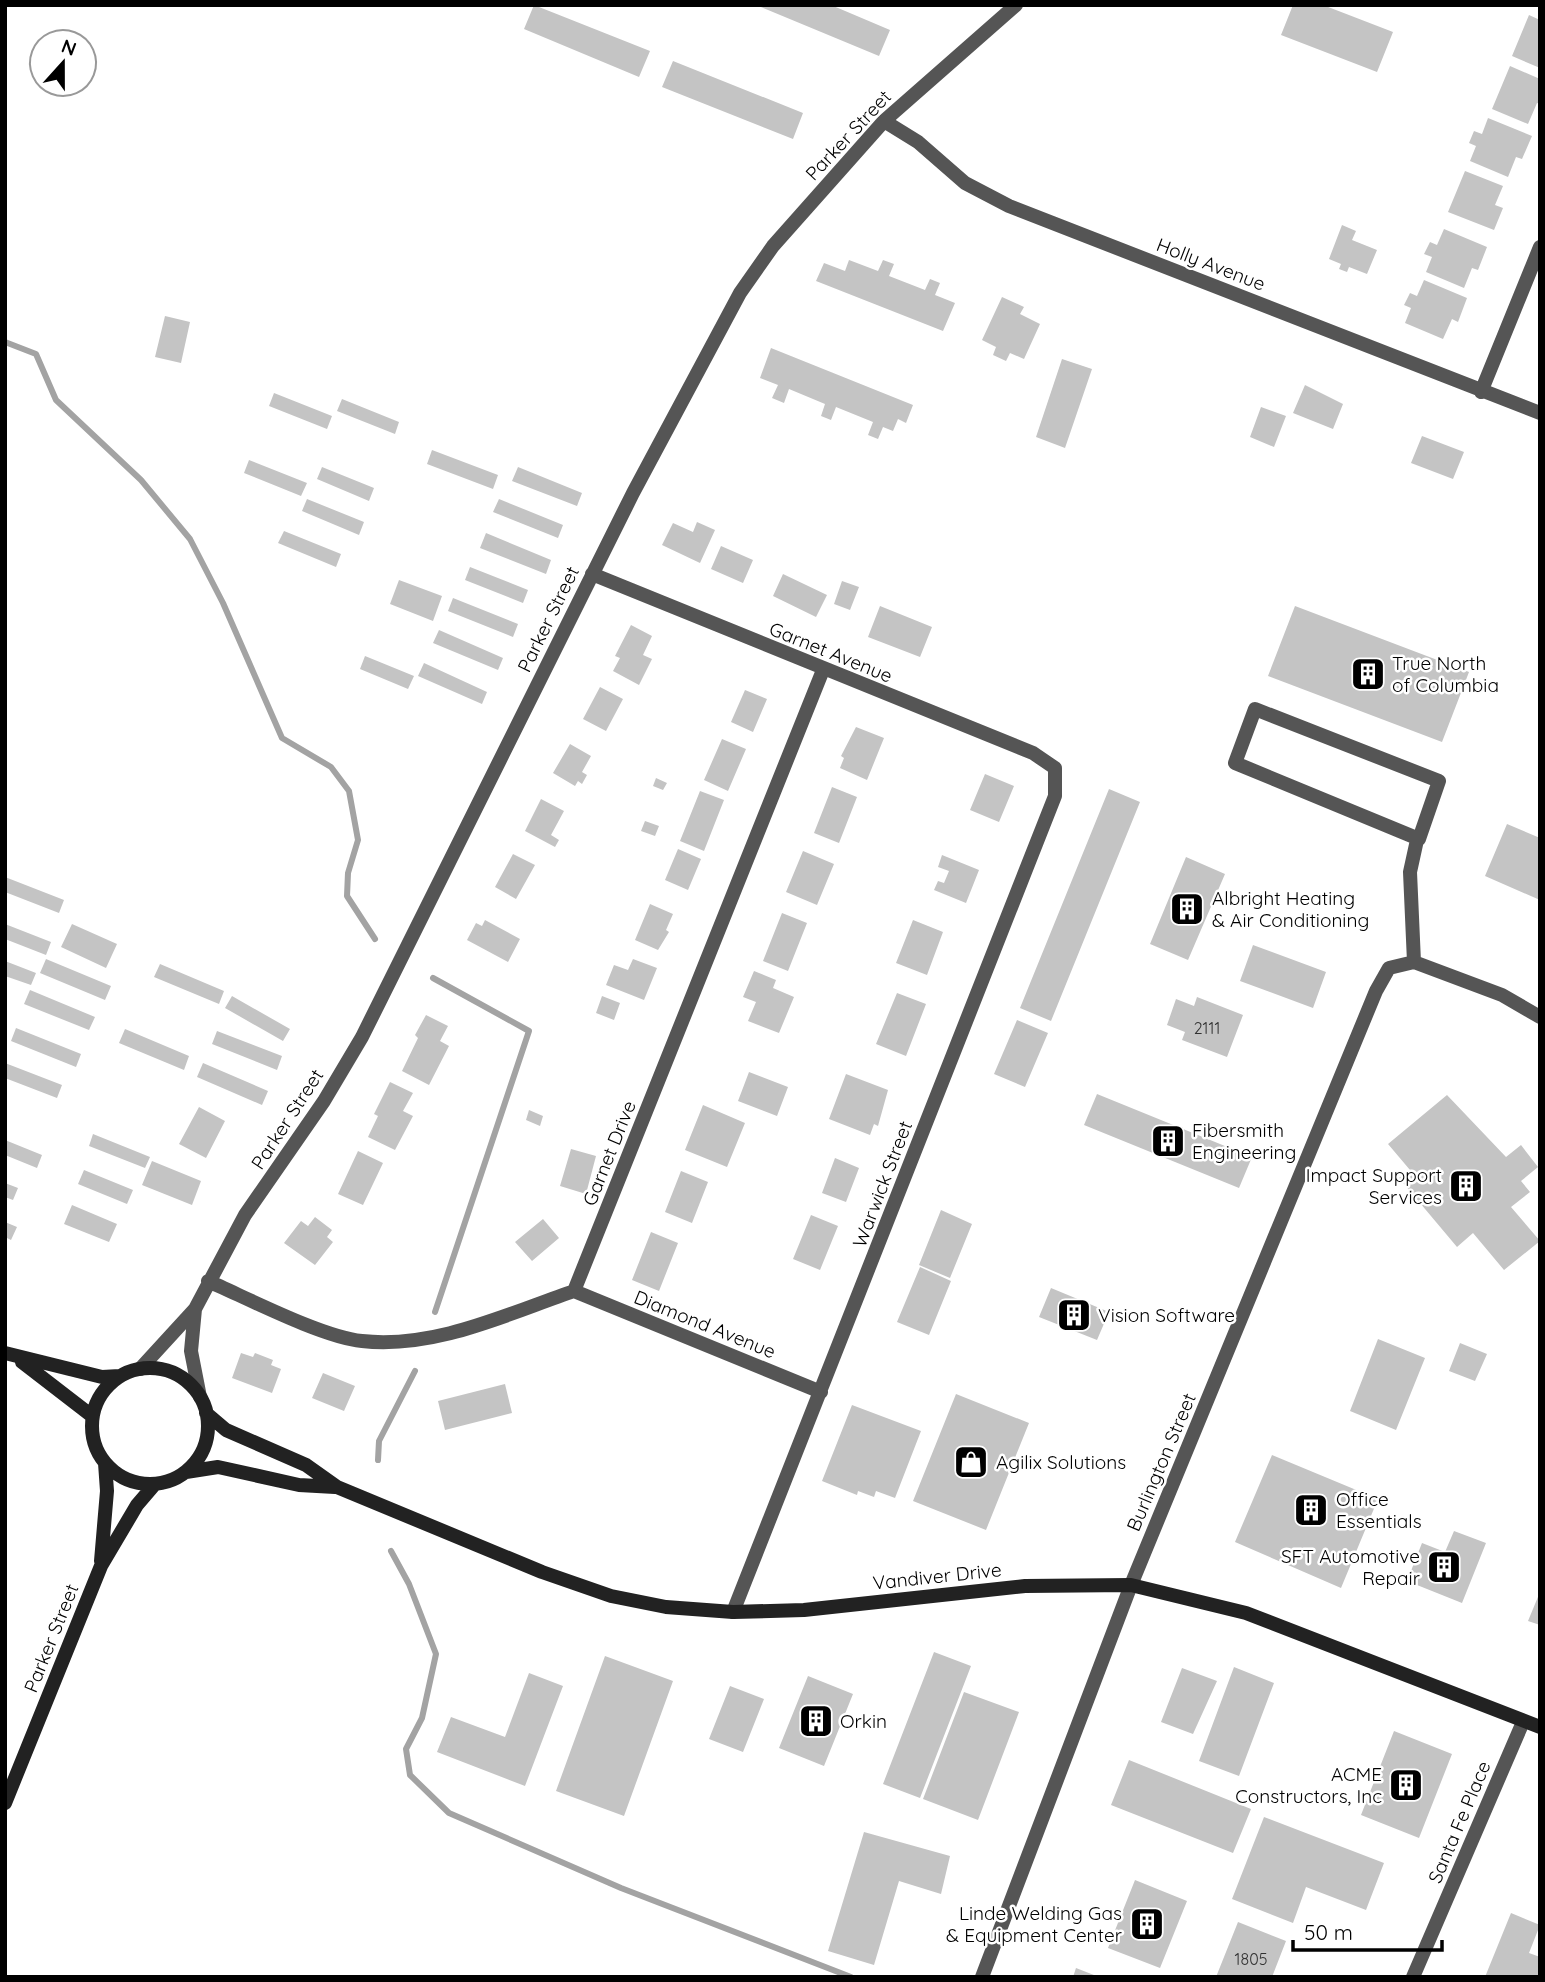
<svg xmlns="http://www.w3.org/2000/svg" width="1545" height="1982" font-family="Quicksand,sans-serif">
<rect width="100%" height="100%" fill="#fff"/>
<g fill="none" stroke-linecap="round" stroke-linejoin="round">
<path stroke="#a3a3a3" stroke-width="6" d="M5,342L36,354L56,400L141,480L190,539L223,603L282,738L331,767L349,791L358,840L348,873L347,896L375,939
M433,978L529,1031L435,1312
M378,1460L379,1441L415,1371
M391,1551L409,1584L436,1654L422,1718L406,1749L410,1775L449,1813L621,1888L851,1977"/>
</g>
<path fill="#c4c4c4" d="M534,5L650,51L639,77L524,29Z
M756,5H831L890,30L879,56Z
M1293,5H1323L1393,32L1377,72L1281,35Z
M1529,15L1540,20V68L1512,56Z
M673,61L803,113L793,139L662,87Z
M1510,66L1540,79V104L1537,103L1528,124L1492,109Z
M1488,118L1532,136L1522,159L1516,157L1508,177L1470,161L1476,146L1469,143L1474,131L1482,134Z
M1465,171L1503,186L1495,205L1503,208L1494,230L1448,212Z
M1342,225L1356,231L1352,240L1377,250L1367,274L1349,267L1347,272L1339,269L1341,264L1329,259Z
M1444,229L1487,247L1478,270L1472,268L1464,288L1426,272L1432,257L1424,254L1430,242L1437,245Z
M849,260L878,271L883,260L894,264L889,276L925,290L930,279L940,283L935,295L955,303L943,331L816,281L824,263L845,271Z
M1424,280L1467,298L1458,322L1452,319L1443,339L1405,323L1411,308L1404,305L1410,293L1417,296Z
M1002,297L1024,307L1020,314L1040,324L1024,359L1010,353L1006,361L993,355L996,347L982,340Z
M165,316L190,322L181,363L155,357Z
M771,348L913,405L906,423L898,419L893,431L883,427L878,439L868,435L873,422L836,407L831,420L821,416L825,404L789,389L784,403L772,398L778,385L760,378Z
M1062,359L1092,369L1065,448L1036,437Z
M1305,385L1343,404L1333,429L1293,413Z
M274,393L332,416L327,429L269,406Z
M342,399L399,422L395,434L337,411Z
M1261,407L1286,416L1274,447L1250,437Z
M1422,436L1464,452L1453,479L1411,463Z
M432,450L498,475L493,489L427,464Z
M249,460L307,483L301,496L244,473Z
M322,467L374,488L369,501L317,479Z
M518,467L582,493L577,506L512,481Z
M307,499L364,522L359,535L302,511Z
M499,499L563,525L558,538L493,512Z
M697,522L715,530L700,563L662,545L673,523L693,532Z
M284,531L341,554L336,567L278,543Z
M486,533L551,560L546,574L480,548Z
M721,546L753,560L743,583L711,569Z
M470,567L528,590L523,603L465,580Z
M783,574L827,595L816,617L773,596Z
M399,580L442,596L433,621L390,604Z
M842,581L859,587L850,610L834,604Z
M453,598L518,624L513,637L448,611Z
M880,606L932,627L920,657L868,637Z
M1295,606L1469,672L1442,742L1268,676Z
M631,625L652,636L643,655L652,659L639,685L613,671L620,658L615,656Z
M439,630L503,658L498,670L433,643Z
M365,656L414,676L408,689L360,669Z
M424,663L487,692L482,704L418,676Z
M600,687L623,699L606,731L583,719Z
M745,690L767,699L753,732L731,722Z
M856,727L884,738L867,780L840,768L844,758L841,756Z
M722,739L746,749L728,791L704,780Z
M570,744L591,756L582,772L587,775L582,784L578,781L575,786L553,773Z
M985,774L1014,786L999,822L970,810Z
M656,778L667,783L663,790L653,786Z
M832,787L857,797L839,843L814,833Z
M1109,789L1140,802L1051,1021L1020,1008Z
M700,791L724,800L704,851L680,841Z
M541,799L564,811L551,835L559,840L555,847L525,831Z
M645,821L659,826L655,836L641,831Z
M1507,824L1540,838V900L1485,876Z
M678,849L701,859L688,890L665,880Z
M803,851L834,864L817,905L786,892Z
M513,854L535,865L516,899L495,887Z
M942,855L979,870L966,903L934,890L938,881L944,883L949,871L938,867Z
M1186,857L1225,874L1188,960L1150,944Z
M5,877L64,900L59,913L5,892Z
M650,904L673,914L666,930L669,932L658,950L635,940Z
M782,913L807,923L788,971L763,961Z
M485,920L520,939L508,962L467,940L476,923L482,926Z
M913,920L943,932L927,975L896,963Z
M5,924L51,942L46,955L5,939Z
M72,924L117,944L106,968L61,947Z
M1253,945L1326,972L1313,1008L1240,981Z
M46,959L111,986L105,1000L40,973Z
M633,959L657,968L644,1000L606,985L614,965L628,970Z
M5,961L36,973L31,985L5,976Z
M160,964L224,991L219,1004L154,977Z
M754,971L776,980L773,988L794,997L779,1033L748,1021L756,1002L743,997Z
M30,990L95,1017L89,1030L24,1004Z
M897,993L926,1004L906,1056L876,1044Z
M232,996L290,1029L283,1041L225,1008Z
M602,996L620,1003L614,1020L596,1013Z
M1197,997L1243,1015L1227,1057L1182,1040L1185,1032L1167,1025L1176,999L1194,1006Z
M426,1015L448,1026L440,1041L449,1046L429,1085L402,1071L418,1038L415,1035Z
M1017,1020L1048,1033L1025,1087L994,1074Z
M16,1028L81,1054L76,1067L11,1041Z
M125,1029L189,1056L184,1070L119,1043Z
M217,1031L282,1056L277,1070L212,1044Z
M5,1063L62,1085L57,1098L5,1078Z
M203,1063L268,1091L262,1105L197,1077Z
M749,1072L788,1087L777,1116L738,1101Z
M846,1074L888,1090L878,1126L874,1124L870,1135L829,1119Z
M390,1082L413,1093L403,1111L413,1116L395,1150L368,1137L378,1116L374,1114Z
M1097,1094L1252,1157L1239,1188L1084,1125Z
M1447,1095L1506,1157L1521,1145L1538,1167L1521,1181L1530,1192L1511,1207L1540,1241L1504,1270L1473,1233L1457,1247L1399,1178L1410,1170L1388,1144Z
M703,1105L745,1123L727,1167L685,1150Z
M199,1107L225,1121L206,1158L179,1144Z
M529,1110L543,1116L540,1126L526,1120Z
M93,1134L150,1157L145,1168L89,1146Z
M5,1140L42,1155L37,1168L5,1155Z
M571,1149L596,1156L586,1194L560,1186Z
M358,1151L383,1163L363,1205L338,1194Z
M835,1158L859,1168L846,1202L822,1193Z
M152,1161L201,1181L192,1205L142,1185Z
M84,1170L133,1190L127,1204L78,1184Z
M681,1171L708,1182L692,1223L665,1212Z
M5,1183L18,1188L13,1200L5,1197Z
M72,1205L117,1224L109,1242L64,1224Z
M941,1210L972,1224L950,1278L919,1265Z
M811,1215L838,1226L820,1270L793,1259Z
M315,1217L332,1230L327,1237L333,1242L315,1265L284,1243L301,1221L308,1226Z
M543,1219L559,1238L532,1261L515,1242Z
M5,1222L17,1227L11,1240L5,1237Z
M651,1232L678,1243L659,1291L632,1280Z
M920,1267L951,1281L929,1335L897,1322Z
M1051,1288L1109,1312L1097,1340L1039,1317Z
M1378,1339L1425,1358L1396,1430L1350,1411Z
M1460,1343L1487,1354L1475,1381L1449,1371Z
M241,1353L253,1357L255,1353L273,1360L271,1365L281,1369L272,1393L232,1378Z
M323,1373L355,1386L344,1411L312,1398Z
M505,1384L512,1413L445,1430L438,1401Z
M956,1394L1029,1423L986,1530L913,1501Z
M852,1405L921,1431L895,1498L876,1491L874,1497L858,1491L857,1495L822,1481Z
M1272,1455L1378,1499L1341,1588L1235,1542Z
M1454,1531L1486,1543L1462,1603L1407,1581L1422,1543L1445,1552Z
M1540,1592V1625L1528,1621Z
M934,1652L971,1666L920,1798L883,1784Z
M605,1656L673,1681L624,1816L556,1791Z
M1234,1667L1274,1683L1239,1776L1199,1761Z
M1182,1668L1217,1681L1193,1734L1161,1722Z
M529,1673L563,1686L525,1786L437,1752L451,1717L505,1737Z
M808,1676L853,1694L824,1766L779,1748Z
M730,1686L764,1699L743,1752L709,1739Z
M964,1692L1019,1712L978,1820L923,1799Z
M1394,1731L1452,1754L1419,1838L1361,1815Z
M1129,1760L1251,1809L1233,1853L1111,1805Z
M1264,1817L1384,1863L1366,1910L1306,1887L1293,1923L1232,1899Z
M864,1832L950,1856L941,1894L899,1881L874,1965L828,1951Z
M1135,1880L1187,1901L1160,1968L1108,1948Z
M1511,1913L1540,1925L1529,1953L1540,1957V1977H1485Z
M1238,1922L1286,1941L1272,1977H1216Z
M1076,1968L1099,1977H1073Z"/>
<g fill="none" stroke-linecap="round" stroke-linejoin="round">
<path stroke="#555" stroke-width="14" d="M884,121L918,142L965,183L1009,206L1540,413
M1481,392L1540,247
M592,574L1033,753L1055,768V796L733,1612
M1414,962L1410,872L1417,840L1419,839L1439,781L1255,709L1235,763L1419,839
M208,1281C247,1298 322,1337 362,1341C435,1349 507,1314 574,1291L823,670
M574,1291L821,1392
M195,1309L191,1351L200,1397
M140,1369L195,1309L245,1215L324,1101L362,1037L633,493L740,293L773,246L884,121L1016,5
M982,1977L1131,1585L1376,991L1389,968L1414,962L1502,995L1540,1017
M1413,1977L1523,1722"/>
<path stroke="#222" stroke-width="14" d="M5,1353L102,1377L120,1376
M22,1362L92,1416
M92 1426a58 58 0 1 1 116 0a58 58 0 1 1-116 0Z
M206,1413L226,1430L306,1465L337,1487L542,1572L611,1596L666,1607L733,1612L804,1610L1025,1586L1131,1585L1246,1613L1540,1727
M186,1472L218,1467L299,1485L335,1487
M101,1561L107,1491L105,1463
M5,1803L101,1566L137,1505L155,1484"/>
</g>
<defs>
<g id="building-square" transform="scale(1.75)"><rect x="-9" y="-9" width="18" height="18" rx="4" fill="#000" stroke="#fff"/><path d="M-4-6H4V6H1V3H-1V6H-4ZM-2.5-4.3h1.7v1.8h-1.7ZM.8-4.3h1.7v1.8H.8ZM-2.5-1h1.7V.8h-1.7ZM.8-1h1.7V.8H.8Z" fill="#fff"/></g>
<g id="shop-square" transform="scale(1.75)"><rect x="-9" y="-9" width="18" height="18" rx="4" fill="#000" stroke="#fff"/><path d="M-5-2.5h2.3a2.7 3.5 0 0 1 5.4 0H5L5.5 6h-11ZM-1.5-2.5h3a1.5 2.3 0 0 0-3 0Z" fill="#fff"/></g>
</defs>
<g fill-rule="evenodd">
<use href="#building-square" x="1368" y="674"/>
<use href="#building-square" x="1187" y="909"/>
<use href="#building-square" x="1168" y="1141"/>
<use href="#building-square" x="1466" y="1186"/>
<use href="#building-square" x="1074" y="1315"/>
<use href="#shop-square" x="971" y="1462"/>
<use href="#building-square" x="1311" y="1510"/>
<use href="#building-square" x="1444" y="1567"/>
<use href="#building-square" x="816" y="1721"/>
<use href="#building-square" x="1406" y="1785"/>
<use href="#building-square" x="1147" y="1924"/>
</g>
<g text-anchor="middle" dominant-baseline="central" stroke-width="5" stroke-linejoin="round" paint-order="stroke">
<g font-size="16" fill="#313131">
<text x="1207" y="1028">2111</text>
<text x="1251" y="1959">1805</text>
</g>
<g font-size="19" fill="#000" stroke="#fff">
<text transform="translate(848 135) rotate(-47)">Parker Street</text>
<text transform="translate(1211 264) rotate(21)">Holly Avenue</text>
<text transform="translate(548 619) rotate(-64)">Parker Street</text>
<text transform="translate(831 652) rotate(22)">Garnet Avenue</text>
<text transform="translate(287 1119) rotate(-57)">Parker Street</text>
<text transform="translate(609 1153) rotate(-68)">Garnet Drive</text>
<text transform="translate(882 1184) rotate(-69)">Warwick Street</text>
<text transform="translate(705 1324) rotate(22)">Diamond Avenue</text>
<text transform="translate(1161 1462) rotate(-67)">Burlington Street</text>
<text transform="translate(937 1576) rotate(-6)">Vandiver Drive</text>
<text transform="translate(51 1638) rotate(-68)">Parker Street</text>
<text transform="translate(1459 1822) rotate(-67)">Santa Fe Place</text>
</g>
<g font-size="19" fill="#000" stroke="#fff" text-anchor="start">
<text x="1392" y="663">True North<tspan x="1392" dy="22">of Columbia</tspan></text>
<text x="1212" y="898">Albright Heating<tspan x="1212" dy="22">&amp; Air Conditioning</tspan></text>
<text x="1192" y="1130">Fibersmith<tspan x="1192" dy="22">Engineering</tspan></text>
<text x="1442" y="1175" text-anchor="end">Impact Support<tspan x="1442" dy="22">Services</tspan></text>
<text x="1098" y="1315">Vision Software</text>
<text x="996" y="1462">Agilix Solutions</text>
<text x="1336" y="1499">Office<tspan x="1336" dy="22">Essentials</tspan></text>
<text x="1420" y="1556" text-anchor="end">SFT Automotive<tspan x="1420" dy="22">Repair</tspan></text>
<text x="840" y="1721">Orkin</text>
<text x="1382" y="1774" text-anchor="end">ACME<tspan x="1382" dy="22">Constructors, Inc</tspan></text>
<text x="1122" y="1913" text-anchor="end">Linde Welding Gas<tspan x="1122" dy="22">&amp; Equipment Center</tspan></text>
</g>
</g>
<rect width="1545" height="1982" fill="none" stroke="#000000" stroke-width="14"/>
<g transform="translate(63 63) rotate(21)"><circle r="33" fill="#ffffff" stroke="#999999" stroke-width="2"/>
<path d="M0-5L12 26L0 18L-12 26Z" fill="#000000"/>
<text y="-10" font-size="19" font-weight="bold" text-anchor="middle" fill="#000000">N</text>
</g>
<path d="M1293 1940v10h149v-10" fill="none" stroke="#000000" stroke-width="3.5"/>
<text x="1304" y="1940" font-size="21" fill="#000000" stroke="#ffffff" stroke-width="5" paint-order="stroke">50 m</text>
</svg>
